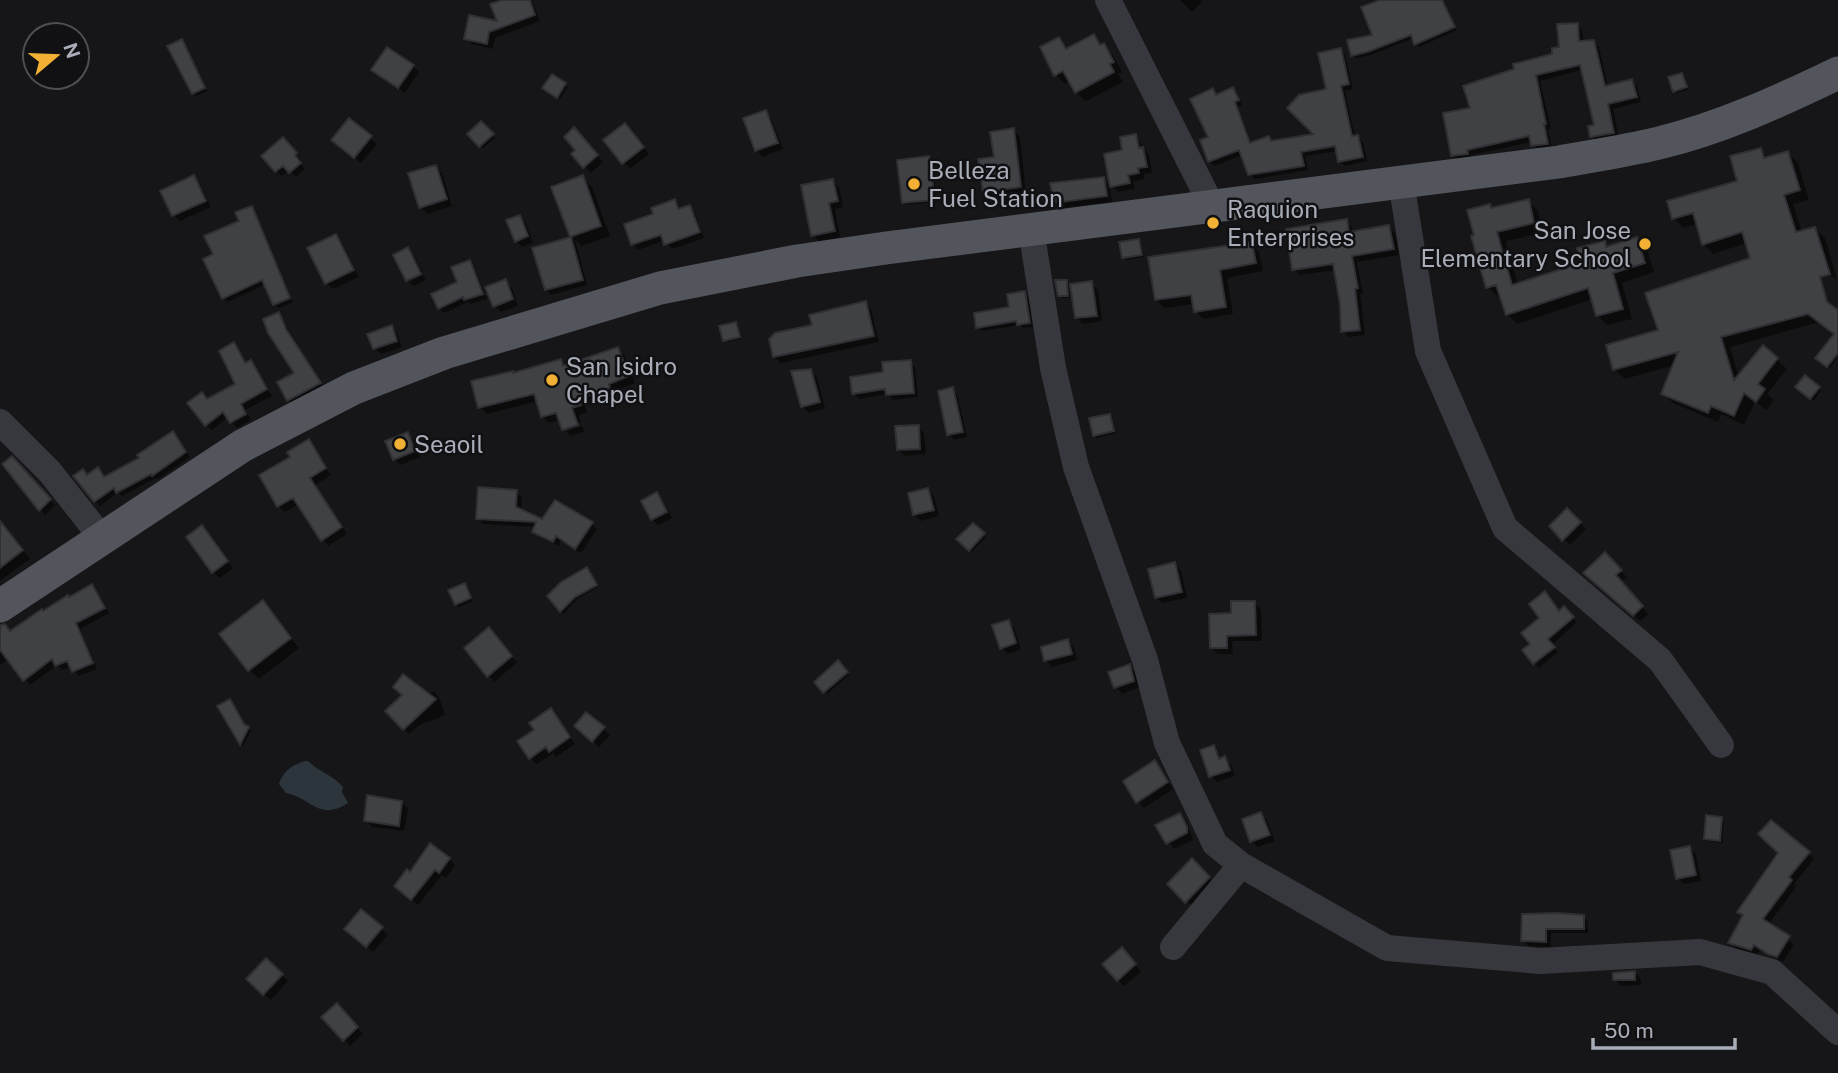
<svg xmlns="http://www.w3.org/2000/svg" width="1838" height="1073" font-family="'Public Sans',sans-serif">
<rect width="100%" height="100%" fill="#161618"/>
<path fill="#2c353c" d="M308,761C319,772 333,775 343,787L342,792L348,803C319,822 312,798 286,793L279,784C282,772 295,762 308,761Z"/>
<path fill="#0007" d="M500,0H532L540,21L495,38L493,49L472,44L466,38L499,23Z
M1180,0H1200L1202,2L1192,12Z
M1390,0H1435L1450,17L1457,30L1419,47L1414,38L1371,55L1356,58L1352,55L1374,36Z
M1577,25L1582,30L1584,42L1593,41L1599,47L1608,87L1632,81L1637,86L1641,102L1613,109L1619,138L1597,141L1592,136L1596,127L1582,70L1540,81L1551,129H1548L1552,149L1538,151L1532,142L1471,155L1472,159L1458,161L1452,156L1473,110L1554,55Z
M1094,36L1113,55L1122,72L1118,74L1123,82L1086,101L1076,92L1071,81L1065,84L1056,75L1059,39L1069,49Z
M182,41L207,91L196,96L170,46Z
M1340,50L1345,55L1353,89L1345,91L1355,137H1358L1363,142L1367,161L1345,166L1340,162L1338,151L1305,156L1308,170L1255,179L1250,174L1243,155L1214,166L1209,161L1213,90L1218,96L1232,89L1237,94L1242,105L1238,107L1252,144L1269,138L1273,143L1317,135Z
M413,66L419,72L405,93L374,70Z
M1681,75L1688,90L1677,93L1674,91Z
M553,76L568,87L560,99L547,91Z
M765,112L771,118L783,149L763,157L756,150Z
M481,123L495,138L483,148L470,134Z
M1014,130L1020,137L1026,193L991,198L985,191Z
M631,131L649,154L630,169L606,140Z
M580,136L603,162L591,173L573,154L578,150Z
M1136,136L1149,155L1152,173L1144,174V179L1133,181L1135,189L1118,192L1112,186Z
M370,138L377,144L361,163L339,146Z
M289,145L301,160L299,161L305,169L296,177L289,170L282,176L276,171Z
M1760,150L1769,158L1788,153L1798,163L1809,200L1793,204L1802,232L1815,229L1825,238L1837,279L1777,246L1769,258L1838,312V337L1819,322L1730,347L1739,377L1763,347L1787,369L1767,394L1774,400L1767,410L1755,402L1744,425L1721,414L1718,422L1673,403L1663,393L1675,365L1625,379L1615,370L1608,346L1660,331L1752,259L1747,243L1713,254L1704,244L1698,224L1683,228L1674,218L1739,182Z
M929,158L932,161L937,202L906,205L903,203Z
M435,167L442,173L452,206L427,214L421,207Z
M193,177L199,183L211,207L180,221L174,215Z
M582,177L592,187L610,236L581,246L575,239L587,285L551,295L546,289L534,250L574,238L572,236Z
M1103,179L1110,185L1112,202L1062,208L1055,202Z
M833,181L839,187L843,207L835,209L840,237L819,241L813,235Z
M674,201L681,210L689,207L695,213L704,238L672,249L665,240L638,250L633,244L656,215Z
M1528,201L1538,211L1543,233L1506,241L1518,285L1583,264L1604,243L1609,248L1637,239L1647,249L1654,272L1622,283L1632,319L1607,325L1597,315L1593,299L1517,324L1507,314L1501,296L1498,297L1488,287L1490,206L1493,209Z
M251,208L255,212L290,296L274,303L266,284L228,302L223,298L215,255Z
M520,217L526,223L533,243L522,247L516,241Z
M1346,221L1352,227L1353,233L1389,227L1395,233L1399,255L1357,262L1363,294H1360L1365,335L1349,337L1343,331L1342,304L1336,270L1300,275L1294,269Z
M335,236L342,242L359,277L333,289L326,283Z
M1139,240L1141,243L1144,257L1126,260L1124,257Z
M1251,244L1259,252L1263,271L1227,278L1233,314L1204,319L1195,311L1194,304L1165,308L1156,300Z
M407,249L414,256L422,272L407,279Z
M469,262L474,267L487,299L470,304L468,302L444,313L439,308L459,283Z
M423,275L426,280L414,286L409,282Z
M505,281L512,288L518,306L501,312L495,306Z
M1067,282L1069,284L1070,298H1062L1059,295Z
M1091,283L1098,290L1102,321L1083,324L1077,318Z
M1024,293L1029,298L1033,327L1023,328L1020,325L982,331L978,327L1011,308Z
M291,299L293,302L279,308L276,306Z
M865,303L871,309L879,342L781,363L774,357L814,326Z
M279,314L322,386L291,403L288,400L297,373Z
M735,324L741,339L727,342L725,340Z
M391,327L397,333L402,347L381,354L374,348Z
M234,345L247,364L250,362L256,368L272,396L245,410L251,420L237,428L228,417L212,430L206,425L208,400L237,384Z
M1826,346L1838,356L1830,368L1817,357Z
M618,349L625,356L635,383L615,391L616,395L585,406L587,412L578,415L581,422L565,428V431L560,420L549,423L542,416L538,401L487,414L480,407L514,375L560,361L566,367Z
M910,362L915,367L918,397L893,400L888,394L859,399L854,393Z
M810,371L817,377L825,408L809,413L802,406Z
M1805,377L1821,391L1814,401L1798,387Z
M952,389L957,394L967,437L954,440L949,434Z
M1109,416L1116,433L1097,438L1094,435Z
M582,426L584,432L571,436L566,431Z
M918,427L924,433L926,454L905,456L898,449Z
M407,434L414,440L420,457L401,465L394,459Z
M177,438L190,457L158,479L156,478L122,496L118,492L100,506L95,501L88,476L98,469L105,479Z
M309,441L331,475L315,485L347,534L328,546L299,504L285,512L278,506L293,458Z
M12,459L55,505L45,515L5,465Z
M927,490L934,496L939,516L921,521L915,515Z
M516,492L522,497L521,511L543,521L592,524L597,529L581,553L561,540L559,546L540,537L535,532L536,527L483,524L478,518Z
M657,495L663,501L672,518L658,525L652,519Z
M1567,510L1586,529L1570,545L1551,526Z
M0,521L30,559L0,581Z
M973,525L986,537L972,552L958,539Z
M208,534L233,568L219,578L213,572Z
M1605,555L1627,577L1621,582L1648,614L1640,621L1591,579Z
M1175,564L1181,571L1187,598L1162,603L1156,597Z
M587,569L598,587L577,599L564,614L549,597Z
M465,585L473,601L459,607L456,604Z
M91,586L109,613L80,629L97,669L79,676L71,666L62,670L57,665L30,685L9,659L0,665V635L10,633Z
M1255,603L1261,609L1262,641H1232L1233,654H1218L1211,647L1233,615Z
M1564,608L1577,622L1552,645L1558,652L1539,668L1524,650Z
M272,613L299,648L259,679L249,670Z
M1008,622L1014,628L1021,649L1008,654L1002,648Z
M495,635L517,663L494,682L488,675Z
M1068,641L1074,648L1077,660L1052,667L1046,660Z
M838,663L849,675L827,694L816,682Z
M1129,666L1136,673L1140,687L1122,694L1116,687Z
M434,691L439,697L445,715L420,725L409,734L387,711Z
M220,707L251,731L243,746L241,744Z
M551,710L575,744L556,757L553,753L537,764L530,758L537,730Z
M603,729L610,735L599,747L583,732Z
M1214,747L1222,759H1225L1231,765L1235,776L1217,782L1211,776Z
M1155,763L1173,789L1144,808L1138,801Z
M401,802L408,808L404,831L372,827L365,820Z
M1261,814L1267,820L1275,841L1258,847L1252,841Z
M1179,815L1186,821L1193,840L1174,849L1158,826Z
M1721,819L1724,821L1722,843L1708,841L1706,838Z
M1690,848L1696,854L1701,881L1684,884L1677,878Z
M1808,853L1814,859L1794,884L1796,887L1768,925L1794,944L1783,962L1760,950L1757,955L1736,949L1730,943L1744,916L1740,912Z
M449,859L455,865L446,878L442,875L418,905L402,892L410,874Z
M1192,861L1215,884L1193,907L1169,884Z
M1524,915L1583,917L1588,922V933H1551V947L1528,946L1523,940Z
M382,929L388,935L373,952L353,935Z
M1128,956L1141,972L1124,986L1118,980Z
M266,960L288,981L271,1000L249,979Z
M1635,973L1641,979V985L1621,986L1615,979Z
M337,1006L363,1034L350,1046L324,1017Z"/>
<path fill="#404145" stroke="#303034" stroke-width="2" d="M502,0H530L535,15L489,32L487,44L464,39L469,15L497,21L490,4Z
M1380,0H1442L1455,27L1414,45L1411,35L1367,52L1351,56L1347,40L1372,35L1361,7Z
M1578,23L1579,41L1594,40L1605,86L1632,79L1637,97L1608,104L1614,133L1590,137L1588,126L1594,125L1580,65L1536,75L1546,124H1544L1548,144L1531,146L1529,136L1467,150L1468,154L1451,156L1443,113L1470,108L1463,86L1514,69L1513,64L1552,54V48L1559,47L1557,24Z
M1094,34L1100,45L1104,43L1114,62L1110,64L1114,72L1075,93L1063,71L1054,76L1040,47L1059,37L1066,49Z
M182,39L205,88L192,94L167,46Z
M387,47L414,65L398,88L371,70Z
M1341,48L1349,84L1341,86L1352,136L1358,135L1363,157L1338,162L1335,146L1301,152L1304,166L1248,175L1239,150L1208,162L1200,140L1208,137L1190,99L1213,88L1216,95L1233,87L1239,100L1235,102L1250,143L1269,136L1271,141L1313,134L1287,108L1299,95L1326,89L1318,53Z
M1682,73L1687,87L1673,92L1668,77Z
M552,74L566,83L557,98L542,88Z
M766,110L778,143L755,151L743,118Z
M349,118L372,136L354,158L331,140Z
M481,121L494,134L479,147L467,134Z
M625,123L644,147L622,164L603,140Z
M574,127L598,155L583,168L571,154L575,150L564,137Z
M1014,128L1021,187L983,192L978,159L994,157L990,132Z
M1136,134L1139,148L1143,147L1147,167L1138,168L1139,173L1128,175L1130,183L1110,187L1104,154L1122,150L1120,137Z
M283,137L297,153L295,155L301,163L289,173L283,166L275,172L261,156Z
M1761,148L1764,158L1788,151L1800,190L1784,195L1796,232L1815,227L1830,274L1820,277L1827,302L1838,310V353L1827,367L1815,358L1834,334L1808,314L1721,337L1734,380L1763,345L1778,358L1758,384L1765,389L1756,402L1744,393L1734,416L1711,406L1708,413L1661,394L1678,352L1613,370L1606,345L1658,330L1645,293L1750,258L1742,232L1702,245L1693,213L1672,219L1667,201L1737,181L1730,156Z
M929,156L935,200L902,203L897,160Z
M436,165L447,199L419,208L408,173Z
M194,175L206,201L172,216L160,191Z
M583,175L601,226L570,237L551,187Z
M1104,177L1107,196L1054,203L1050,183Z
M833,179L838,201L829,203L835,231L811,236L801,185Z
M675,199L678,209L690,205L700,232L664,245L661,235L631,245L624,224L653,214L651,208Z
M1529,199L1534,223L1497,232L1512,285L1581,263L1577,248L1605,241L1606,247L1637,237L1645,263L1613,273L1623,309L1596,316L1588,288L1506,315L1496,285L1486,288L1471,236L1474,235L1467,210L1490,204L1491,208Z
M252,206L290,298L273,305L262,280L222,299L203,259L213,254L204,236L239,221L235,212Z
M520,215L528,236L515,242L506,220Z
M1347,219L1349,232L1389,225L1394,249L1352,256L1358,288L1355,289L1360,330L1341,332L1340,304L1333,264L1292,270L1286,229Z
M336,234L354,270L325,284L307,248Z
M571,237L583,280L545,290L532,248Z
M1139,239L1142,255L1122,258L1119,242Z
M1252,242L1256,263L1220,270L1226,307L1194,312L1191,295L1155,300L1148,257Z
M408,247L421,274L406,281L393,255Z
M470,260L483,294L464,300L463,297L438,309L431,294L457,282L451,267Z
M506,279L513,299L493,307L485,287Z
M1055,280H1067L1068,296H1058Z
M1092,281L1097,316L1075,318L1070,284Z
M1025,291L1030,323L1017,325L1016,321L976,328L974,313L1009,307L1007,294Z
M866,301L874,336L773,357L769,339L775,333L812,325L809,315Z
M279,312L286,329L321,383L287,401L277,382L294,373L268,333L263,319Z
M736,322L740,337L723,341L719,326Z
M392,325L397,341L373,349L367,334Z
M234,342L245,363L251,360L267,389L241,404L246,414L230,423L223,412L205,426L187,403L202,392L207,399L235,384L219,351Z
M618,347L629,376L609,384L610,388L579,399L581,405L572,408L578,425L562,430L556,413L541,417L534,394L478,408L471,381L513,371V373L561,359L563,366Z
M911,360L914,393L886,395L885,389L852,394L850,377L883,372L882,362Z
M811,369L820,402L801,407L791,371Z
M1805,375L1820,387L1810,399L1795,387Z
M953,387L963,432L947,435L938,391Z
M1110,414L1114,431L1093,436L1089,418Z
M919,425L920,449L897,450L895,426Z
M173,431L186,452L152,476L151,474L116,493L114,488L94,502L73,476L83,469L87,475L98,467L104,477L139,458L137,455Z
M408,432L415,451L393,460L385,441Z
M309,439L326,468L310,478L342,527L321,541L293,498L277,507L259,475L290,457L287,452Z
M12,456L51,499L39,511L2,464Z
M478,487L517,490L516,507L542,519L555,500L593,522L575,549L556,536L553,542L532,532L536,522L476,519Z
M928,488L934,510L913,515L908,493Z
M657,492L667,512L651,520L641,501Z
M1567,508L1581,522L1562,541L1549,526Z
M0,521L23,550L0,568Z
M973,523L985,533L969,551L956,539Z
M202,525L228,561L212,573L186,537Z
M1605,552L1622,570L1616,575L1643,606L1633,616L1583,573Z
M1175,562L1182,592L1155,598L1148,569Z
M587,567L597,585L575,597L560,612L547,596L561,582Z
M465,583L471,598L455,605L448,590Z
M92,584L105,608L76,623L93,663L72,672L67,661L55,666L52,659L23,681L0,650V625L5,624L10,631L42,609L43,611L68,595L69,597Z
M1545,591L1559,611L1564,606L1574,617L1548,639L1555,647L1533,664L1522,650L1530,644L1521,633L1539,618L1529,604Z
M263,600L291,638L248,671L219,634Z
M1231,601H1255L1256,635L1227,636V648H1210L1209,614L1231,613Z
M1009,620L1016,643L1000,649L992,625Z
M489,627L512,656L487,677L464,648Z
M1068,639L1072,654L1044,661L1041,647Z
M838,660L848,672L823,693L814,682Z
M1130,664L1134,681L1114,688L1108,672Z
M403,674L436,699L403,730L385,711L402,695L393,687Z
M230,699L244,724L249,727L240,745L217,706Z
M551,708L570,737L549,752L546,747L529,759L517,741L534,730L529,723Z
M586,712L605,727L592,742L574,726Z
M1214,745L1219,759L1225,756L1230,770L1209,777L1200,750Z
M1155,760L1168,782L1136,803L1123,781Z
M367,795L402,801L399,826L364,821Z
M1261,812L1270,835L1250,842L1242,819Z
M1180,813L1187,827V833L1166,844L1155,825Z
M1706,815L1722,817L1720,841L1704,839Z
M1771,820L1810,852L1789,877L1792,880L1763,919L1790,936L1777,957L1768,954L1754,945L1751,950L1728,943L1743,915L1737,912L1778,853L1758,834Z
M430,843L450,858L439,873L435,870L411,900L394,886L407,869L410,872Z
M1690,846L1696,875L1676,879L1670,850Z
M1192,858L1210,877L1185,903L1167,884Z
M361,909L383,927L366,947L344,929Z
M1557,913L1584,915V929H1546V942L1521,941L1522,914Z
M1122,947L1136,964L1117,981L1102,964Z
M266,958L283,974L263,995L246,979Z
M1635,971V980H1613V973Z
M337,1003L358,1027L343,1041L321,1017Z"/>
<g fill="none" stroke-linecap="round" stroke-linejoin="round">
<path stroke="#37383d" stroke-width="26" d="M1108,0L1212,206
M1401,181L1428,351L1505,528L1660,660L1721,745
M1031,229L1053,368L1076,467L1145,660L1167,743L1215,844L1241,865L1173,947
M0,422L50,472L102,538
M1241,865L1387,948L1540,961L1700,952L1772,972L1838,1032"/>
<path stroke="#53555c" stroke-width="33" d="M0,606L242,446L354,388L444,353L660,288L797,261L886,248L1559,162C1592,156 1626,151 1659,143C1721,128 1780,101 1838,73"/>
</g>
<g fill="#f2b134" stroke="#111113" stroke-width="2.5">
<circle cx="914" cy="184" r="7"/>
<circle cx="1213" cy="223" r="7"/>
<circle cx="1645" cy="244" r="7"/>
<circle cx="552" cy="380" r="7"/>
<circle cx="400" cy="444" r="7"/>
</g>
<g text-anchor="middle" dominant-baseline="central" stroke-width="5" stroke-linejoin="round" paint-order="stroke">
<g font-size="24" fill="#a8adb8" stroke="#111113" text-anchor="start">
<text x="928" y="170">Belleza<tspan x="928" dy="28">Fuel Station</tspan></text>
<text x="1227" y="209">Raquion<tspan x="1227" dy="28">Enterprises</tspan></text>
<text x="1631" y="230" text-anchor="end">San Jose<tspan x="1631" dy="28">Elementary School</tspan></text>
<text x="566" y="366">San Isidro<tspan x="566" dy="28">Chapel</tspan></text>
<text x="414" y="444">Seaoil</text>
</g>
</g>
<g transform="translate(56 56) rotate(71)"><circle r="33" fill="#111113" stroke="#4d4f55" stroke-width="2"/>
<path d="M0-5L12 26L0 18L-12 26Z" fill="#f2b134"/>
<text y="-10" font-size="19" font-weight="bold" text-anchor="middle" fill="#a8adb8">N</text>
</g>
<path d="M1593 1038v10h142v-10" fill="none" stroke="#a8adb8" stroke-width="3.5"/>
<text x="1604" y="1038" font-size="21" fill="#a8adb8" stroke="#111113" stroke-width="5" paint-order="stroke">50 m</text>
</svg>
